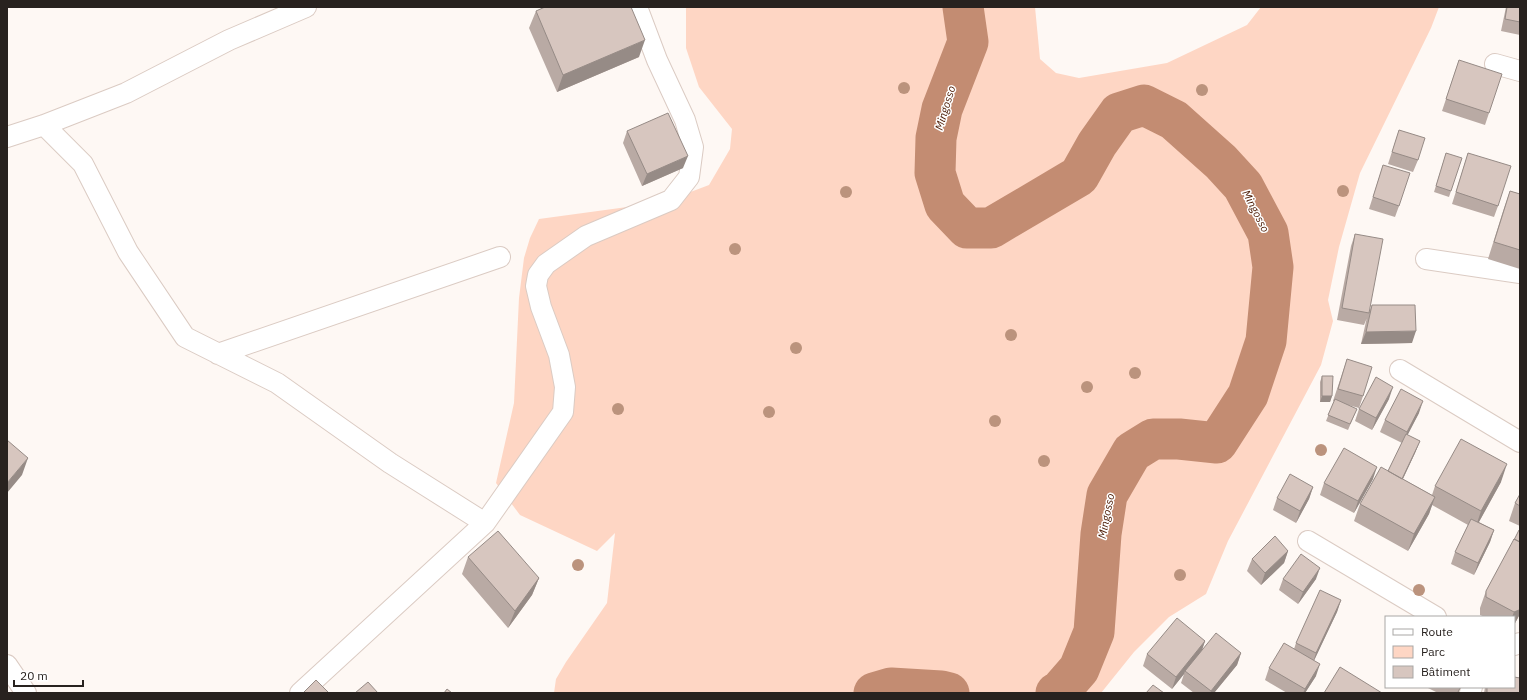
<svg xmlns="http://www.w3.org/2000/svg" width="1527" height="700" font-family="'IBM Plex Sans',sans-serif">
<rect width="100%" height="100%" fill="#fef8f4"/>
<path fill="#fed6c4" d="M686,7H1035L1040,59L1056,73L1079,78L1167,63L1247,25L1261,7H1439L1431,28L1360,173L1339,247L1328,300L1333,321L1321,365L1228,541L1206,594L1169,617L1134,652L1101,693H554L556,679L566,662L607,603L615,533L597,551L520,515L496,483L514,403L519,298L524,258L530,238L539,219L664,202L709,185L730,149L732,129L699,87L686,48Z"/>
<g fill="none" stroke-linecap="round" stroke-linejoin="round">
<path stroke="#c38c72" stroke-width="41" d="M963,7L968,42L942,109L936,138L935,173L945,205L967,228H991L1079,176L1097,144L1119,113L1144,105L1174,120L1221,162L1243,186L1268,233L1273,267L1266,341L1248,395L1217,443L1179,439H1153L1132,452L1107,495L1101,534L1094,632L1079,669L1059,692L1056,693
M874,693L891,688L941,691L949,693"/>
<g stroke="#dbcbc3" stroke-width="22">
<path id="minor" d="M1495,64L1520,71
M44,125L83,164L128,252L185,337L277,383L390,463L485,523
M7,137L44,125L126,93L229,40L306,7
M1426,259L1520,273
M218,354L500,257
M1400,370L1520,442
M1308,541L1436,617
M1514,645L1520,643
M7,665L26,693
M300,693L485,523L563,412L565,387L559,355L541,307L536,286L538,275L546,264L586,236L671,200L689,177L693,147L685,120L657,60L637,7
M1470,693L1472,687"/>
</g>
<use href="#minor" stroke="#fff" stroke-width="20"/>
</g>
<g fill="#bb937d">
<circle cx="904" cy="88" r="6"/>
<circle cx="1202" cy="90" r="6"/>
<circle cx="1343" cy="191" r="6"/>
<circle cx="846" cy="192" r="6"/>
<circle cx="735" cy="249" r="6"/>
<circle cx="1011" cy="335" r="6"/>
<circle cx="796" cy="348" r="6"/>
<circle cx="1135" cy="373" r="6"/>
<circle cx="1087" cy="387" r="6"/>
<circle cx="618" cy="409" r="6"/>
<circle cx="769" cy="412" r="6"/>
<circle cx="995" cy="421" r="6"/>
<circle cx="1321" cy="450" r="6"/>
<circle cx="1044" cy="461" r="6"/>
<circle cx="578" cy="565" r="6"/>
<circle cx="1180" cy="575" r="6"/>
<circle cx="1419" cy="590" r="6"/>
</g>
<path fill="#b9aaa4" d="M1506,7H1520V35L1501,31Z
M536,11L639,57L557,92L529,28Z
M1459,60L1489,113L1485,125L1442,111Z
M1399,130L1418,160L1413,172L1388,164Z
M627,131L683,168L642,186L623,143Z
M1446,153L1451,191L1449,197L1434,192Z
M1468,153L1498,206L1494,217L1452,204Z
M1383,165L1399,206L1395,217L1369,209Z
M1510,191L1520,194V269L1488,259L1504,208Z
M1355,234L1369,313L1364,325L1337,320L1351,246Z
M1372,305L1412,343L1361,344L1367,317Z
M1347,359L1363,396L1359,408L1348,405L1357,409L1348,430L1326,421L1334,401H1333Z
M1322,376L1332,396L1330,402H1320V382Z
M1389,399L1372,430L1355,421L1359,409Z
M1419,413L1407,435L1420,441L1415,453L1403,479L1432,495L1435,486L1501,482L1479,522L1494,530L1490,542L1474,575L1451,564L1455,552L1468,525L1432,505L1429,514L1408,551L1354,521L1360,504L1388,471L1402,443L1380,432L1385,420Z
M1373,479L1354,513L1320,495L1324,483Z
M1313,487L1309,499L1296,523L1273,510L1277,498Z
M1520,494V526L1509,521L1515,503Z
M1520,530V614L1514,625V617H1485L1480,615V608L1486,591Z
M1288,551L1284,563L1261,585L1247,571L1252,559Z
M468,557L539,578L532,595L508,628L462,574Z
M1283,579H1316L1298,604L1279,590Z
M1341,600L1337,612L1314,660L1316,676L1305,693H1287L1265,680L1269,668L1294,649L1296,643Z
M1205,641L1202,650L1241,653L1237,665L1214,693H1194L1181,683L1184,674L1172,689L1143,666L1147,654Z
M1426,687H1461L1458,693H1438Z
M1485,687H1514L1520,693H1484Z"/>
<path fill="#968b86" d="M645,40L639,57L557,92L563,75Z
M688,156L683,168L642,186L647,174Z
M1416,331L1412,343L1361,344L1366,332Z
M1393,387L1389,399L1372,430L1376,418Z
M1322,396H1332L1330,402H1320Z
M1423,401L1419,413L1403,444L1407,432Z
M1420,441L1415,453L1397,491L1401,479Z
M28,458L22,475L7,493V483Z
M1507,464L1501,482L1475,529L1481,511Z
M1377,467L1373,479L1354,513L1358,501Z
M1313,487L1309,499L1296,523L1300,511Z
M1435,497L1429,514L1408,551L1414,534Z
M1494,530L1490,542L1474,575L1478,563Z
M1288,551L1284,563L1261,585L1265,573Z
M1320,568L1316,579L1298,604L1303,592Z
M539,578L532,595L508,628L515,611Z
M1341,600L1337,612L1312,665L1316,653Z
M1520,609V614L1514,625V617H1512L1514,612Z
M1205,641L1201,653L1185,671L1184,674L1172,689L1176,677Z
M1241,653L1237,665L1214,693H1210L1211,691Z
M1320,664L1316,676L1305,693H1303L1305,689Z
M1460,687H1461L1458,693H1457Z"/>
<path fill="#d7c6bf" stroke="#968b86" d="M545,7H631L645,40L563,75L536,11Z
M1507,7H1520V22L1505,19Z
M1459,60L1502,74L1489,113L1446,99Z
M668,113L688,156L647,174L627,131Z
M1399,130L1425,138L1418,160L1392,152Z
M1446,153L1462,158L1451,191L1436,186Z
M1468,153L1511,166L1498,206L1456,192Z
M1383,165L1410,173L1399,206L1373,197Z
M1510,191L1520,194V250L1494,242Z
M1355,234L1383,239L1369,313L1342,308Z
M1372,305H1415L1416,331L1366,332Z
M1347,359L1372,367L1363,396L1338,389Z
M1322,376H1333L1332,396H1322Z
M1376,377L1393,387L1376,418L1359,409Z
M1401,389L1423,401L1407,432L1385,420Z
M1335,399L1357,409L1350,424L1328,415Z
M1406,434L1420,441L1402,479L1388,471Z
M1461,439L1507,464L1481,511L1435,486Z
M7,440L28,458L7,483Z
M1344,448L1377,467L1358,501L1324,483Z
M1381,467L1435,497L1414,534L1360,504Z
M1290,474L1313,487L1300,511L1277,498Z
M1520,494V506L1515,503Z
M1471,519L1494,530L1478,563L1455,552Z
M1519,530H1520V542L1514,539V540Z
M498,531L539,578L515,611L468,557Z
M1275,536L1288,551L1265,573L1252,559Z
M1514,539L1520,542V609L1519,610L1514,612L1486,597V591Z
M1301,554L1320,568L1303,592L1283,579Z
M1320,590L1341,600L1316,653L1296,643Z
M1177,618L1205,641L1176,677L1147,654Z
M1216,633L1241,653L1211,691L1185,671Z
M1284,643L1320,664L1305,689L1269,668Z
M1340,667L1382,693H1324Z
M1514,677L1520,678V693H1487V687H1514Z
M316,680L329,693H303Z
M368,682L378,693H355Z
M1153,685L1164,693H1146Z
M447,689L452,693H444Z"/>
<g text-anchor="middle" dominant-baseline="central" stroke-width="3" stroke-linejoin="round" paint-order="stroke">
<g font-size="11" font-style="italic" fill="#4a1800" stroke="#fff">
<text transform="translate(945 108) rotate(-73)">Mingosso</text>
<text transform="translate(1256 211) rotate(63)">Mingosso</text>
<text transform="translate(1106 516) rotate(-79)">Mingosso</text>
</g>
</g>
<rect width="1527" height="700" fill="none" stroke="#28221f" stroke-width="16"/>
<rect x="1385" y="616" width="130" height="72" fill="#ffffff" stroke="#a9a7a5"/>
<rect x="1393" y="629" width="20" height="6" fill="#ffffff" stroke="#a9a7a5"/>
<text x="1421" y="636" font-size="12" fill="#28221f">Route</text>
<rect x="1393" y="646" width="20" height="12" fill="#fed6c4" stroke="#a9a7a5"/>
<text x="1421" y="656" font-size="12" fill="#28221f">Parc</text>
<rect x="1393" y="666" width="20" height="12" fill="#d7c6bf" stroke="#a9a7a5"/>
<text x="1421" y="676" font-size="12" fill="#28221f">Bâtiment</text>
<path d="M14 680v6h69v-6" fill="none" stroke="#28221f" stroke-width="2"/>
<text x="20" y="680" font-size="12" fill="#28221f" stroke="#ffffff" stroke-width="3" paint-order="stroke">20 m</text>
</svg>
